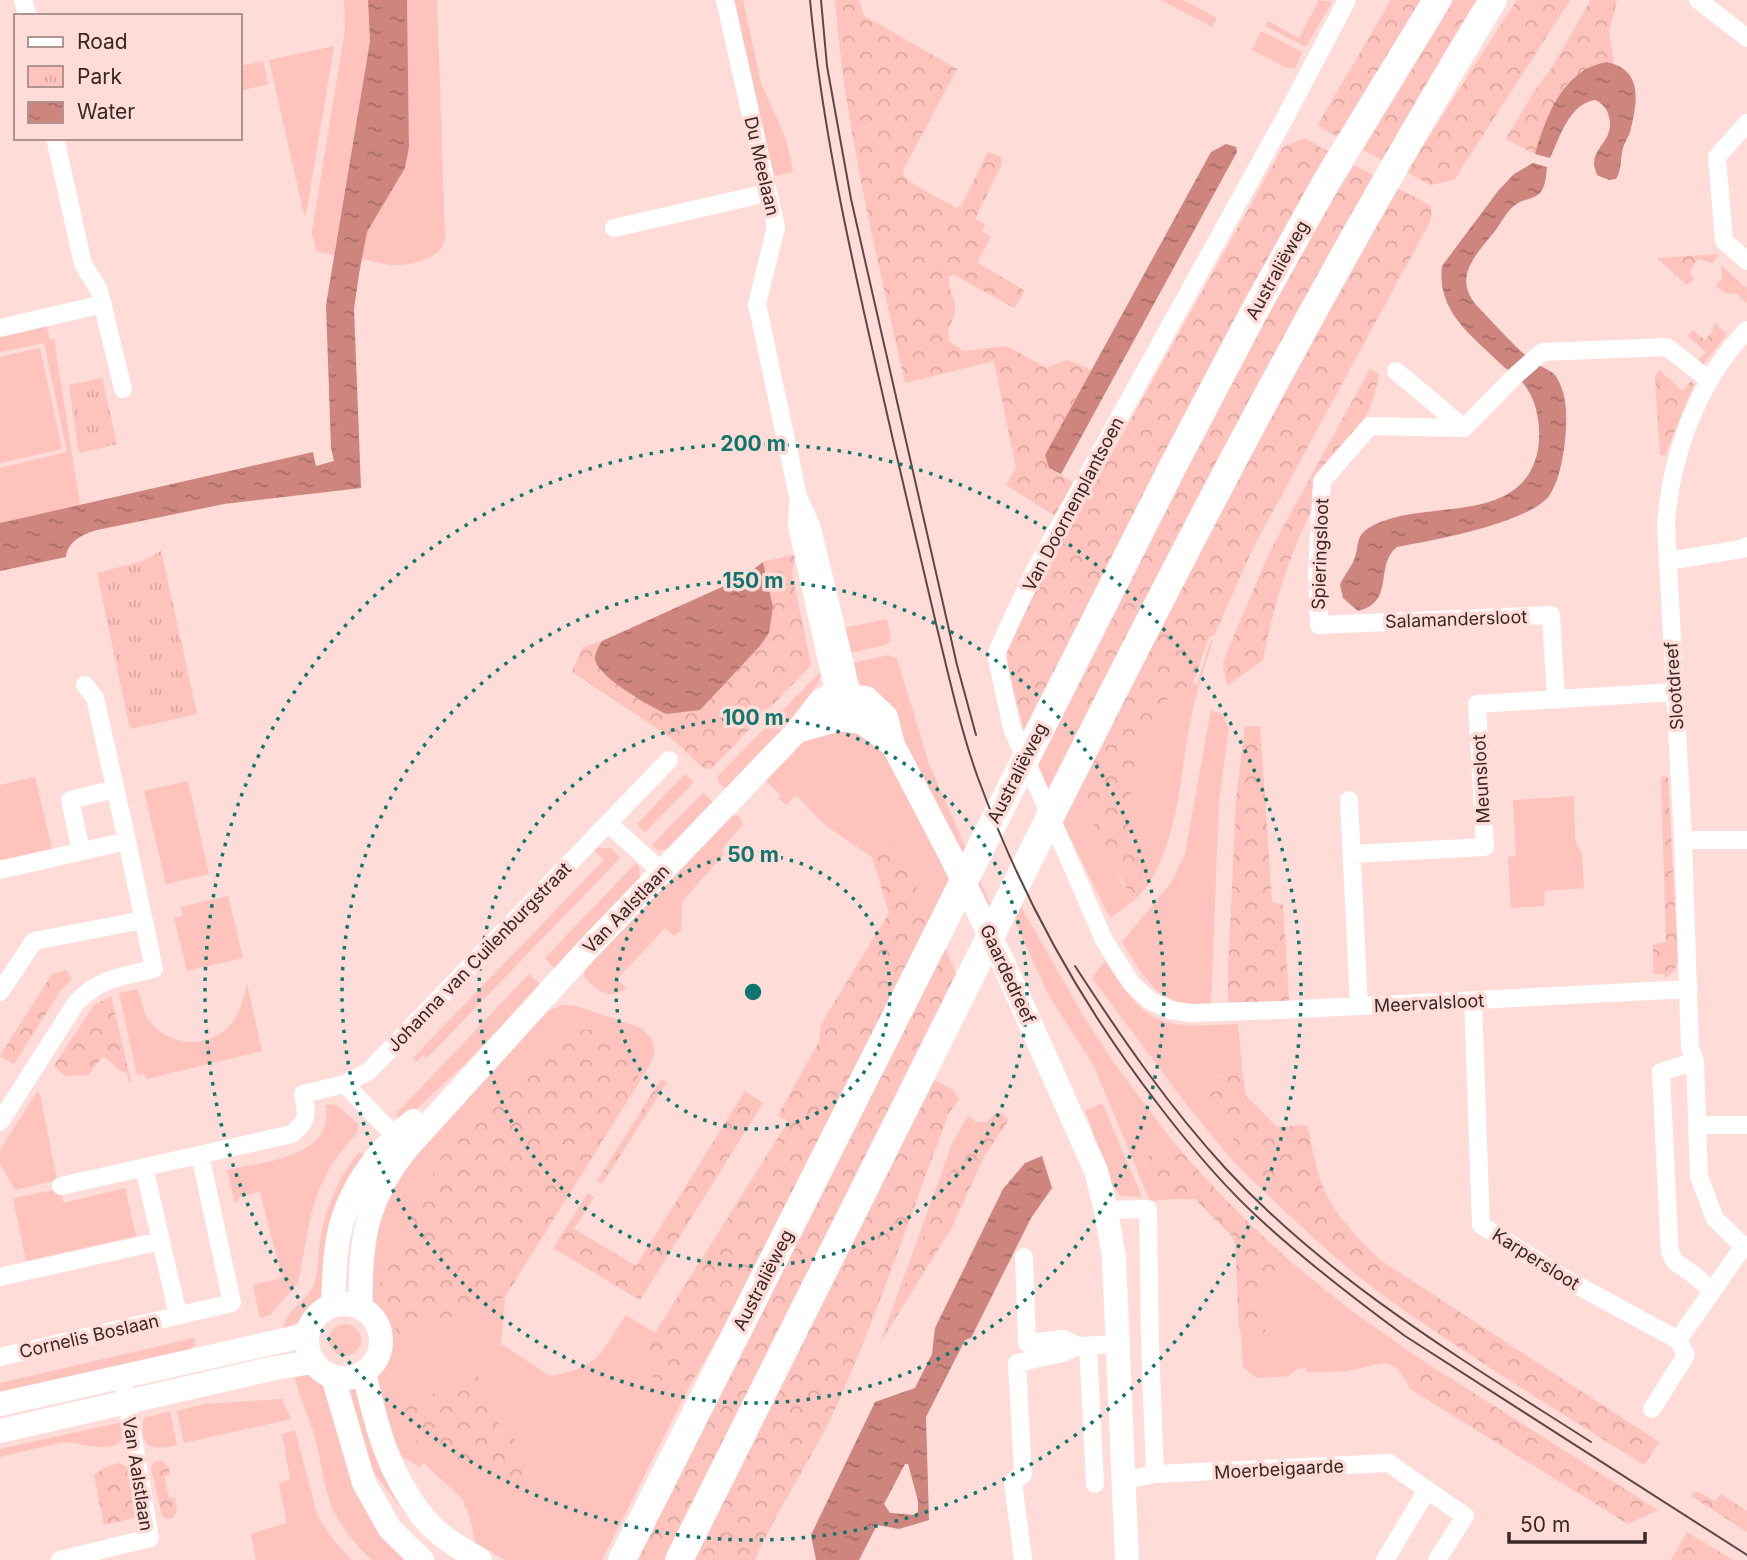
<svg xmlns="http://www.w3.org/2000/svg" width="1747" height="1560" font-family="Inter,sans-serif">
<defs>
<pattern id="forest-crowns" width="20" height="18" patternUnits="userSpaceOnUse" patternTransform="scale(1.75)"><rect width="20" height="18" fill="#fdc3bc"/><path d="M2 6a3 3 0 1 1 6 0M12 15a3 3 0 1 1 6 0" fill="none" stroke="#daa8a1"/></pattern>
<pattern id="park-tufts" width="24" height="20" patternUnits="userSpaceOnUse" patternTransform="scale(1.75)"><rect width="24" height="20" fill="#fdc3bc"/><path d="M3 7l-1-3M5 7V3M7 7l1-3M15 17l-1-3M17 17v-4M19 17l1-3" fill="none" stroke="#daa8a1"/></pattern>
<pattern id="water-ripples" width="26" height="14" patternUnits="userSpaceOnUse" patternTransform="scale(1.75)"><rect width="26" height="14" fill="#cd857e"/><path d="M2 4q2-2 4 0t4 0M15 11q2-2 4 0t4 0" fill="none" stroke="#a76d67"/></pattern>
</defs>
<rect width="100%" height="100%" fill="#ffdcd7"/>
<path fill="#fdc3bc" d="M344,0H368L370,41L334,255L316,251L312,232L345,30Z
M407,0H437L445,239C442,257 416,264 400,265C387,266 374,261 361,259L367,232L405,168L409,147Z
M734,0H743L761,83L786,139L793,172L774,176Z
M1161,0H1183L1217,18L1212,27Z
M1319,0L1332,2L1306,47L1265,26L1268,21L1299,38Z
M1261,31L1302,52L1295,68H1287L1252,50Z
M334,46L306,214L304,215L269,60Z
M263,61L268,84L240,91V66Z
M1721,265L1747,289V303L1737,294L1726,293L1715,286L1722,278Z
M46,324L50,340L54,339L80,505L0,523V468L67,452L44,343L0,352V333Z
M40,348L62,449L0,463V357Z
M887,619L891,640L888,644L850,653L844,628Z
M1211,640H1213C1205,666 1196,691 1191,718C1181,768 1177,853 1142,892L1127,813L1134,776L1142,743L1165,701L1193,683L1197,684Z
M888,655L897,659L929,764L1035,1006L855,674L853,663Z
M821,671L822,674L803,712L727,790L718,782V776Z
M1074,689L1088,712L1047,795L1036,766Z
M1211,710L1222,714L1229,728L1219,799L1211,1004C1160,1009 1146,981 1122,942L1171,883L1185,854Z
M848,728L884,750L950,876L927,926L917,894L893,844L872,857L825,825L796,795L786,805L778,798L781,795L765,780L805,738Z
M685,774L694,782L645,833L637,824Z
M35,777L52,849L0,860V785Z
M188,781L209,874L166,884L144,791Z
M1078,786L1121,882L1133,901L1110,918L1062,822Z
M703,793L715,804L670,849L657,850L652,845Z
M1574,796L1575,840L1582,855L1584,888L1545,891L1544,906L1511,908L1508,857L1516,856L1513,800Z
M732,815L739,816L743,824L722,849L724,854L682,902L681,930L674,936L665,928L617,979L627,988C610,1001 596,991 584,976L586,966Z
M594,848H611L620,858L427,1058L423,1055L416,1062L413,1058L604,860L593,850Z
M636,863L639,867L640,879L555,969L545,958Z
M228,896L243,958L187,971L174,918L183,916L181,907Z
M1021,907L1084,1017L1114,1063L1173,1142L1147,1157L1144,1166L1174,1199L1150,1201L1094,1066L1048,994L1015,921Z
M1105,961C1150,1029 1159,1028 1238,1024L1242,1070L1220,1076L1208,1093C1221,1111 1248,1132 1226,1153L1187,1105L1092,978Z
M529,974L541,985L466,1063L409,1116L397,1117L396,1114Z
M247,984L262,1051L146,1079L144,1073L137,1075L119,993L138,989C140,998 142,1008 146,1016C166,1048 212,1052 234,1020C241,1010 244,996 247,984Z
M563,1005L576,1006L639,1027C665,1045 652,1063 638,1084L636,1051L611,1047L591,1031L581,1030L569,1022L445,1150L398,1241L395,1261L381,1298L399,1337L505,1297L501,1344L550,1376C601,1367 599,1355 626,1315L655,1333L653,1379L689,1387L602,1560H505L476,1543L467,1508L463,1505L465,1502L424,1463L420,1467L395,1452L375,1379L387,1354L389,1340L386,1323L372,1302L367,1269L392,1178L542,1013Z
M37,1092L40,1094L57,1180L15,1190L0,1163V1150Z
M1102,1103L1142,1197L1121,1196C1099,1173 1098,1138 1085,1111Z
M331,1104L339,1107L358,1124V1131L330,1166L320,1187L311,1214L298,1283L270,1315L260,1318L253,1285L282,1278L260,1192L240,1197L235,1204L227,1170C262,1162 337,1157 325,1105Z
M968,1116L976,1122H981L943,1184L902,1293L880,1343L952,1144Z
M359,1152L366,1155L323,1299L304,1319L284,1329C284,1312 303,1303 311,1290C320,1275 317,1258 320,1242C325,1210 338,1177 359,1152Z
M125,1188L136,1236L26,1261L13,1198L59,1189L64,1203Z
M1297,1267L1349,1309L1420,1359L1412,1371L1410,1389C1392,1351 1382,1365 1351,1370C1337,1373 1321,1371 1307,1372L1306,1368L1297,1369L1289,1376L1257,1378L1243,1367L1241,1331L1267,1333C1264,1323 1256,1318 1256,1307C1257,1292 1285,1273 1297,1267Z
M329 1340a16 16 0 1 1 32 0a16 16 0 1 1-32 0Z
M194,1338L195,1345L190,1350L0,1393V1383Z
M293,1370L316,1375L328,1386L387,1541L404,1560H372C354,1543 337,1523 329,1499C322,1477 320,1453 313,1431C306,1410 297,1391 293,1370Z
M360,1385L415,1526L368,1465L345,1388Z
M282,1399L291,1419L184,1443L177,1411L205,1404Z
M170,1411L177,1445C151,1451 138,1448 144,1418Z
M123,1422C132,1462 81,1442 63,1442L0,1457V1449Z
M295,1430L317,1515L331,1537L351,1560H256L251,1534L287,1523L279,1483L290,1479L282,1434Z"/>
<path fill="url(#forest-crowns)" d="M835,0H859L864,16L957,69L903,170L904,176L915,185L956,208L961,206L988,152L1001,157L1002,164L975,219L985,224L982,231L991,237L977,262L1025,291L1014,308L955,275L949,276C947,289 957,301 955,312C952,324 946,328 949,341L963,351L1007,346L1046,368L1067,360L1092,370L1045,455L1049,468L1076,484L1057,517L1006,485L1016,468L994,361L905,383C877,256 845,130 835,0Z
M1391,0H1427L1342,139L1321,128L1318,124Z
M1454,0H1483L1384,161L1363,150Z
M1517,0H1570L1454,180L1431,185L1406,172Z
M1591,0H1617L1609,32L1614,63L1607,62L1573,77L1563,89L1549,113L1535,154L1506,139L1535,90L1551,69Z
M1304,138L1333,154L1221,346L1024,730L1008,672L1007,648L1046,571L1283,147Z
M1354,165L1375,176L1350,216L1269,364L1088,712L1074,689C1162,512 1250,334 1354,165Z
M1395,187L1431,206V220L1254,546L1214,636L1209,637L1193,683L1165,701L1142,743L1127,813L1131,838L1141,870L1142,892L1133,901L1105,849L1078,786L1209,527Z
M1719,254L1713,263L1698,259L1689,272L1694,279L1687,285L1657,258Z
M1715,323L1727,334L1703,365L1697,362L1706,352L1688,336L1693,330L1705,340L1712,332Z
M1370,369L1379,374C1372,423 1337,460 1315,503C1290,553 1273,605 1263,660L1227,686L1223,664L1227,652L1269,553Z
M1659,370L1683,391L1691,381L1694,384L1665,455H1660L1655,377Z
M796,554L792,573L811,665L712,768L707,769L702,767L669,736L572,672L583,647L602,641L599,645L601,672L653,707L773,607L763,562Z
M1245,726H1260L1272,902L1283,905L1289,1001L1228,1004V971L1236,800Z
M1661,777H1668L1678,962L1674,971L1665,978V974H1653V944L1666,942Z
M893,844L907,851L927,926L730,1318L689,1387L653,1379L640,1341L655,1333L788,1122L778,1115L819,1042L821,1024L889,913L872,857Z
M945,947L957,976L666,1560H637Z
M66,970L72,979L61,990L14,1064L0,1056L52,974Z
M111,996L131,1081L129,1083L127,1073C114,1070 114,1061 102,1057L88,1075L65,1076L54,1066L94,1005Z
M568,1022L581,1030L600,1029C609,1050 616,1047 637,1051L638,1084L505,1297L399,1337L381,1298L380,1277L395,1261L398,1241L445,1150Z
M1242,1070L1246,1096L1277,1127L1307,1125C1312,1145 1315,1167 1322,1185C1334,1215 1358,1238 1380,1260L1659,1442L1644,1465C1553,1407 1459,1351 1372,1287C1323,1249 1278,1205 1234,1162L1226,1153C1247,1132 1221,1111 1208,1093C1211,1076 1228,1074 1242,1070Z
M661,1079L667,1082L602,1184L597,1181Z
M933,1079L953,1090L959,1099L949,1113C912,1210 879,1310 837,1405C813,1458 778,1506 755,1560H691Z
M745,1091L763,1103L640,1300L553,1248L588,1193L594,1197L574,1229L636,1266Z
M995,1113H1002L1009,1120L985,1155L952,1227L880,1343L902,1293L943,1184L981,1122H987Z
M1173,1142C1212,1187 1252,1228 1297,1267C1285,1273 1257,1292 1256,1307C1256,1318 1264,1323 1267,1333L1241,1331L1239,1328L1235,1243L1232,1236L1195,1199H1174L1144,1166L1147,1157Z
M1420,1359L1658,1510L1628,1524L1410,1389L1412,1371Z
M467,1371C488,1376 483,1395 490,1411C500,1431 557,1468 511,1483L476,1463L453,1467L416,1442L405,1408L449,1386L458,1375Z
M161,1460L169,1468L170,1475L164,1476L169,1498L175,1497L177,1512L173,1518L167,1519L162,1516L151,1468L154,1462Z
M119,1463C140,1471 138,1497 142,1516L104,1525L94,1475L106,1467Z
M1697,1491L1715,1501L1721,1494L1747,1511V1532L1691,1496Z
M1687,1532L1733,1560H1671Z"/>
<path fill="url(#park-tufts)" d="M102,378L117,444L79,453L69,385Z
M161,551L197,714L130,729L97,573L143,561Z"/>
<path fill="url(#water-ripples)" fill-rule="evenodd" d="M368,0H407L409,147L405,168L367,232L359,274L354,309L361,488L224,504L97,530C84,533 67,542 66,557L0,571V523L313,452L316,466L334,461L331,448L326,305L370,41Z
M1607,62C1642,70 1638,99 1631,128C1630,135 1625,141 1623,148C1620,159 1622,170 1616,179L1609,180L1597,175C1596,171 1594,167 1594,164C1594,146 1615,139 1609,117C1607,108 1603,104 1595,100C1569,104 1560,137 1550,158L1535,154C1546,116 1563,69 1607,62Z
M1226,144L1236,147L1237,152L1061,474L1049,468L1045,455L1211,152Z
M1533,163L1547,167C1546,176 1546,186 1540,193C1533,200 1522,199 1515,205C1507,211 1501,223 1495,231C1476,255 1452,277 1477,306C1496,325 1514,347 1535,363C1542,368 1553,370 1557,378C1568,397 1567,419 1565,441C1563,457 1560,477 1551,493C1535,522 1431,541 1397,547C1374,565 1396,602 1358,611L1343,598L1340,585C1344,575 1352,567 1355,557C1359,545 1356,537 1367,529C1413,499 1499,524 1530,472C1541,452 1541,430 1536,409C1532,393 1520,375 1505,368C1475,338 1436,313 1442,266L1498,191L1514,174Z
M763,562L773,607L769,633L759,647L700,710L666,714C651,706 594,676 595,657C596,652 599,645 602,641L742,578Z
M1042,1156L1052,1188L1031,1218L971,1338L965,1340L926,1417L929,1520L899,1529L877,1525L859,1560H816L811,1535L875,1402L915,1388L932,1354L935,1328L1003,1189L1025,1163ZM905,1464H908L918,1501V1512L915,1515L890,1513L884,1504Z"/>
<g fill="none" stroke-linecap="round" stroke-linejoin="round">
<path stroke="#fff" stroke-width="18" d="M23,0L28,16
M725,0L776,227L757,304L798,496L812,528L847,673L851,696L845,707
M1347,0L1287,114L1034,572L996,654L1012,728L1104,940L1131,983L1149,1000L1170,1010L1191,1013L1281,1010L1689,989
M1698,0L1747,38
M1747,123L1717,157L1724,241L1747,261
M55,138L83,264L99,290L123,389
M614,228L767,193
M0,328L103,304
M1747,330C1698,381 1670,456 1666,526L1683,840L1690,1048L1695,1061L1699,1177L1715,1219L1747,1249
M1396,371L1464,428
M798,503L797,526L837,706
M1668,561L1742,549L1747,546
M1556,700L1551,615L1319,625L1317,571L1322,481L1370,426L1464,428L1515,376L1542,352L1667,347L1709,380
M1349,800L1359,1006
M609,824L662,872
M1683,840H1747
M81,851L70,800L115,789
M1352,854L1485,847L1477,704L1674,692
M0,870L127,841L95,698L85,685
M0,992L34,941L143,920
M1473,1000L1481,1225L1564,1278L1678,1340
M1695,1061L1661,1072L1669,1238L1670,1252L1675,1262L1693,1274L1712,1291
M345,1084L380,1121L404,1143
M0,1122L76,1003C99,978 123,976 154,969L127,841
M1697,1125H1747
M144,1167L178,1315
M61,1186L292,1134C309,1119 307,1115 303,1094L345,1084L369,1071L669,760
M1106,1210L1148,1209L1150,1343L1155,1474
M1024,1257L1027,1343L1063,1339L1078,1346
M0,1277L161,1241
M1088,1346L1095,1484
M0,1357L232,1303L200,1155
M1652,1409L1686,1355L1678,1340L1743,1247
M1122,1481L1155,1474L1389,1463L1427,1490L1385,1560
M1427,1490L1465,1516L1437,1560
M60,1560L150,1538L125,1391
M1023,1560L1013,1482L1023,1474L1017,1363L1063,1353L1078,1346L1118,1344"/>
<path stroke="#fff" stroke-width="24" d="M797,731L840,719L862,722L893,745
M307 1341a37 37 0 1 1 74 0a37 37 0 1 1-74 0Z
M333,1305C334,1285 334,1264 337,1245C344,1195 375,1152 413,1121
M361,1307C359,1243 366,1198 408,1147L586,951L797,731L821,700L833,695L866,698L886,717L893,745L950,854L1002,960L1096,1171L1106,1210L1114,1258L1127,1560
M364,1373C376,1424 387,1470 420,1513C434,1533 459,1548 480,1560
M333,1377L364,1483L390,1529L422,1560
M0,1404L307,1335
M0,1431L275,1368L313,1362"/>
<path stroke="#fff" stroke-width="28" d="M622,1560L1172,468L1255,310L1329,177L1437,0
M679,1560C793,1333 906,1106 1019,879C1168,581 1319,285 1493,0"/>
<path stroke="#5c4846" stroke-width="2" d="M810,0C824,149 860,294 893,440C908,504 923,568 938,632C950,681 961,731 978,778C1021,896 1081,1004 1157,1103C1189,1145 1224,1187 1263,1222C1308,1263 1356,1300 1405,1336L1747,1555
M821,0L827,66L851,199L957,665L976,735
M1075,966C1121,1037 1169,1107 1227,1170C1331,1282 1463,1360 1591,1442"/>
</g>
<g fill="none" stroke="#0f766e" stroke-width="3.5" stroke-dasharray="3.5 7">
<circle cx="753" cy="992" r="137"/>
<circle cx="753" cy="992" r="274"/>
<circle cx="753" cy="992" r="411"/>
<circle cx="753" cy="992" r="548"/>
</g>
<g text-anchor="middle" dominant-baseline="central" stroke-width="7" stroke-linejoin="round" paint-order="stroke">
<g font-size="18" fill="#382826" stroke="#ffdcd7">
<text transform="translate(762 166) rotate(77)">Du Meelaan</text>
<text transform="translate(1277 270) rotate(-61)">Australiëweg</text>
<text transform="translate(1073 504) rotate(-62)">Van Doornenplantsoen</text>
<text transform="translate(1320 554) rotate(-88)">Spieringsloot</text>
<text transform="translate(1456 619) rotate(-2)">Salamandersloot</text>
<text transform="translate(1674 686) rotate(-94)">Slootdreef</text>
<text transform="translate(1017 773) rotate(-63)">Australiëweg</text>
<text transform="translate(1481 779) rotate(-93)">Meunsloot</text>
<text transform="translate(626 909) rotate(-46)">Van Aalstlaan</text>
<text transform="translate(479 957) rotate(-46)">Johanna van Cuilenburgstraat</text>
<text transform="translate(1008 974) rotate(65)">Gaardedreef</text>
<text transform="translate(1429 1003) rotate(-3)">Meervalsloot</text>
<text transform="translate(1536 1259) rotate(32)">Karpersloot</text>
<text transform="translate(763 1280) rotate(-63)">Australiëweg</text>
<text transform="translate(89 1336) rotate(-13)">Cornelis Boslaan</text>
<text transform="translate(1279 1469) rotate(-3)">Moerbeigaarde</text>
<text transform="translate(138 1474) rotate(81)">Van Aalstlaan</text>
</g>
</g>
<circle cx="753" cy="992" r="10" fill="#0f766e" stroke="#ffdcd7" stroke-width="3.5"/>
<g font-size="21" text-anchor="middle" font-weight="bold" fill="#0f766e" stroke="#ffdcd7" stroke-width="7" stroke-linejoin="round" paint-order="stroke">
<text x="753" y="451">200 m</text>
<text x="753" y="588">150 m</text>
<text x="753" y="725">100 m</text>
<text x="753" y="862">50 m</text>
</g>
<rect x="14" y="14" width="228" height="126" fill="#ffdcd7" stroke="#af9490" stroke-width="2"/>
<rect x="28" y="37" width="35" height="10" fill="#ffffff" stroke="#af9490" stroke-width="2"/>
<text x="77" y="49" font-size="21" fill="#382826">Road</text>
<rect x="28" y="66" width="35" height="21" fill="url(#park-tufts)" stroke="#af9490" stroke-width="2"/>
<text x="77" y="84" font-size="21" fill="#382826">Park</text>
<rect x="28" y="102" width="35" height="21" fill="url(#water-ripples)" stroke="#af9490" stroke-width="2"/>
<text x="77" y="119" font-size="21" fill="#382826">Water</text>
<path d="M1509 1532v10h136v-10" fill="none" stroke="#382826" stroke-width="3.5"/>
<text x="1520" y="1532" font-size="21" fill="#382826" stroke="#ffdcd7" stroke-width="5" paint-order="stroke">50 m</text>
</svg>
